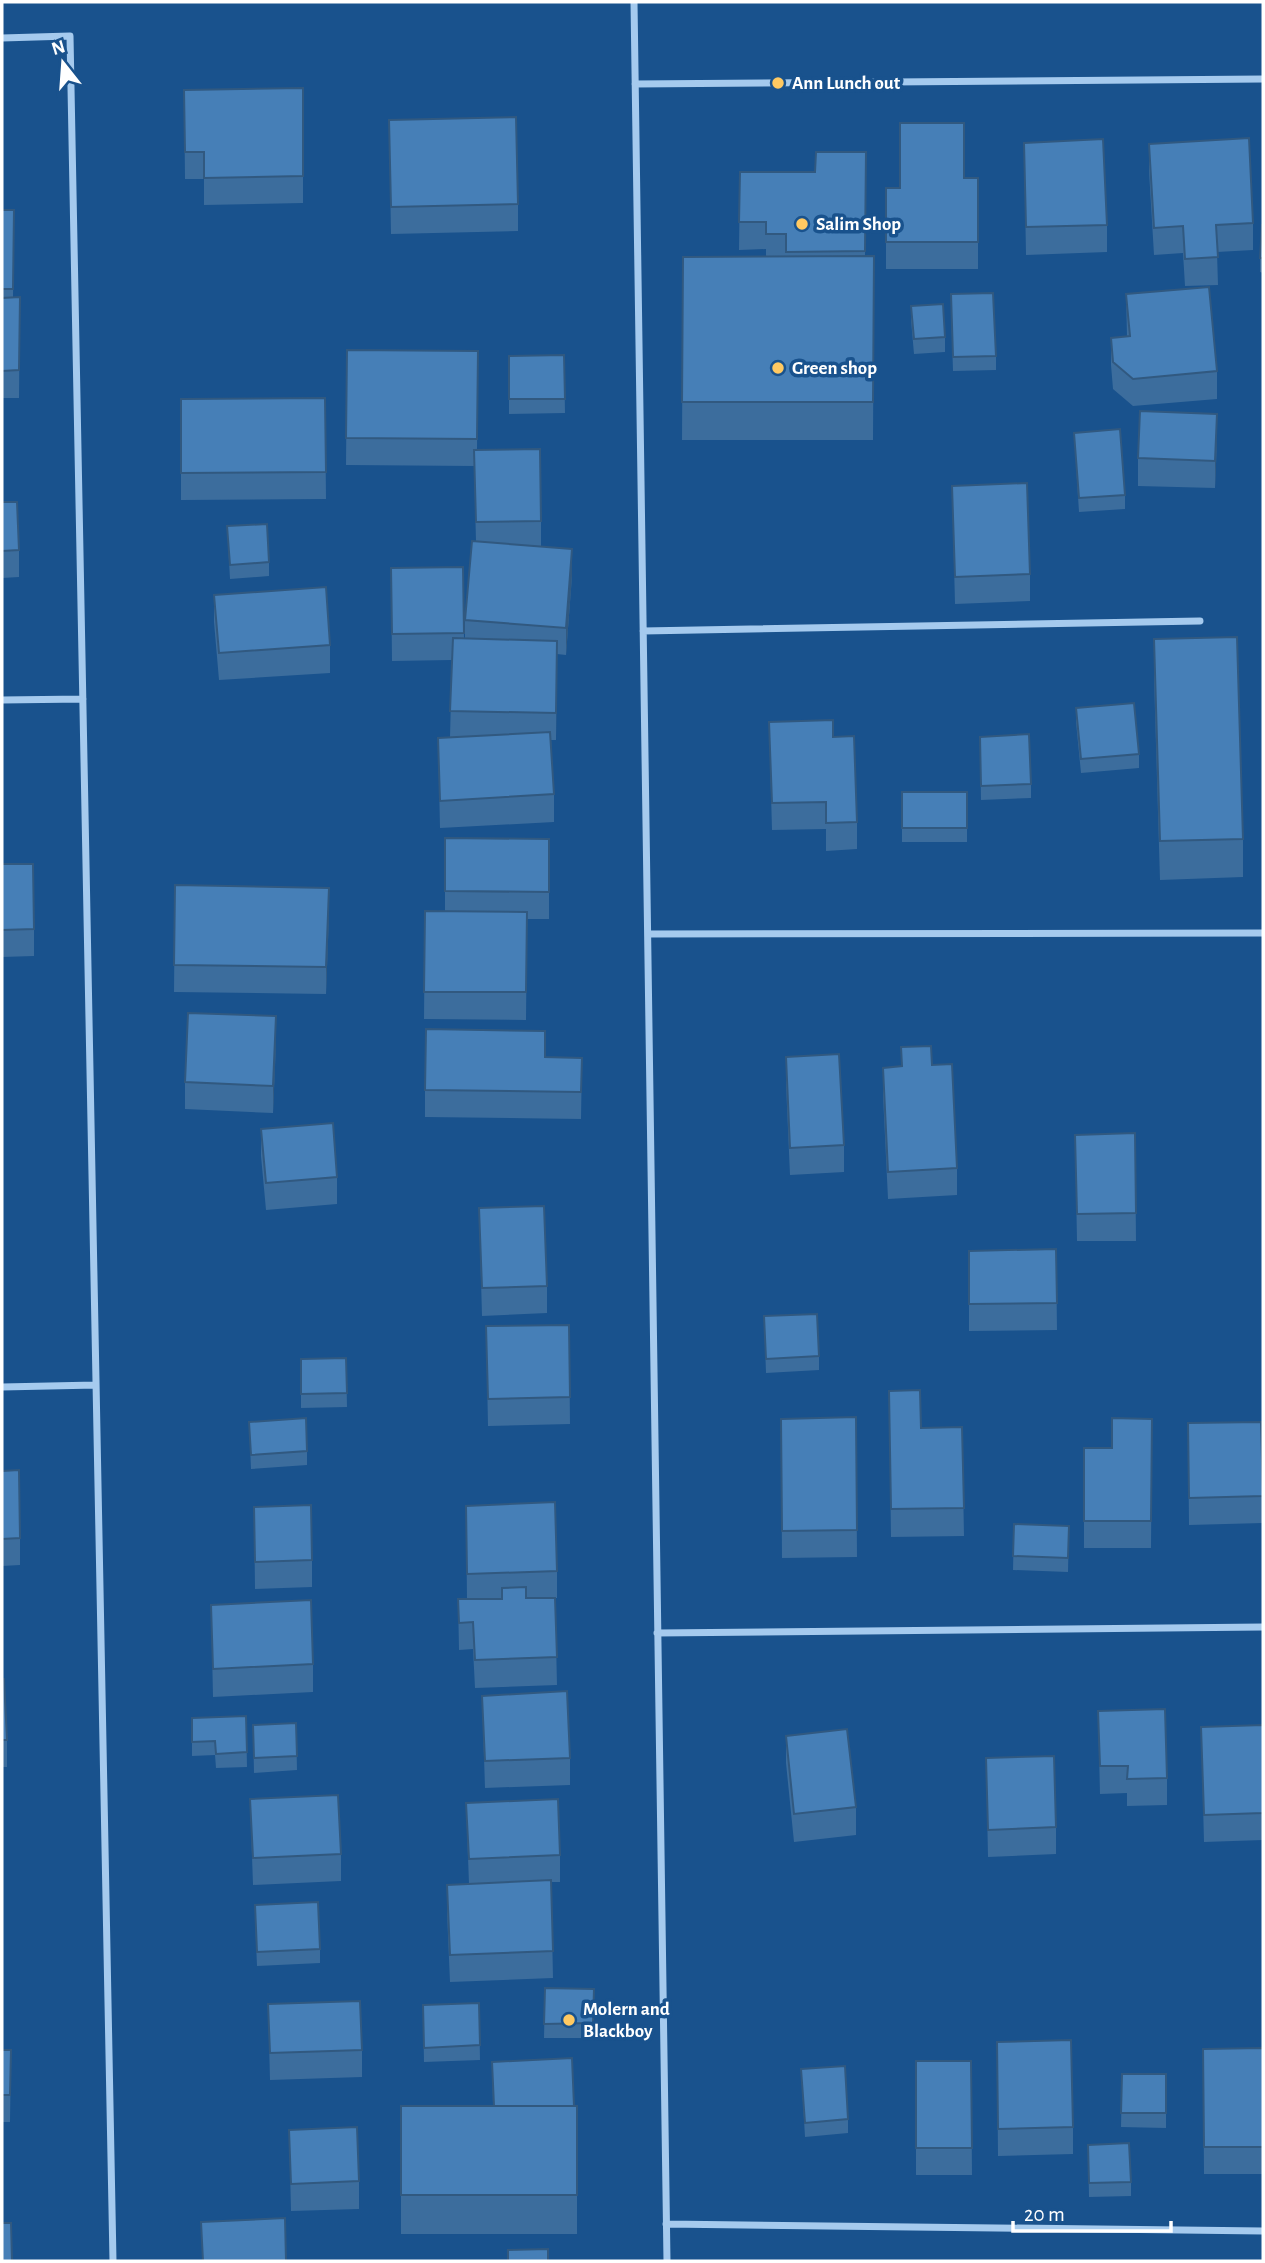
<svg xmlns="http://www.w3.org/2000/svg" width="1265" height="2263" font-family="'Alegreya Sans',sans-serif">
<rect width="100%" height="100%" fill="#19528d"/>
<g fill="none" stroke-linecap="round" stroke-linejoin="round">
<path stroke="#a5caee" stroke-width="7" d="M634,2L667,2261
M2,38L70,36L113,2261
M635,84L1263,79
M643,631L1200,621
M2,700L83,699
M648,934L1263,933
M2,1387L96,1385
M657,1633L1263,1627
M666,2224L1263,2231"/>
</g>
<path fill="#3c6d9d" d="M303,88V203L204,205V179H185L184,90Z
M389,120L518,204V231L391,234Z
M1024,143L1107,225V252L1026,255Z
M1149,144L1253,223V250L1217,252L1218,285L1185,286L1183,253L1154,255L1149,171Z
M866,152L865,256H874L873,440H682L683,257H766V249L739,250L740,172H815Z
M964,178H978V269H886V188H900Z
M2,210H14L13,298L20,297L19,398H2Z
M1263,225V273L1260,272V258Z
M1126,294L1217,371V399L1133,406L1113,389L1111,365V338L1127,336Z
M911,306L945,337V352L914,354L911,320Z
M951,308L996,356V370L953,371Z
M347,350L478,351L477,450L541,521V546L572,576L566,655L557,654L556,740H551L554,794V822L440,828L438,738L450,737L452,660L392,661L391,568L463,567L464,638H465V620L476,541L474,466L346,465Z
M564,355L565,413L509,414V356Z
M325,398L326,499L181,500V399Z
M1074,433L1125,495V509L1079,512Z
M1217,441L1215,488L1138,486V458Z
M952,486L1030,574V601L955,604Z
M2,502L19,550V577L2,578Z
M227,526L269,562V576L230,579Z
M214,595L330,645V673L219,680L214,622Z
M1154,639L1243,839V877L1160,880L1154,678Z
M1076,708L1139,754V768L1081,773L1076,722Z
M769,722L833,737L857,822V849L826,851V829L772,830Z
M980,737L1031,784V798L981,800Z
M902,792H967V842H902Z
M445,838L549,839V919H527L526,1020L424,1019L425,911L445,912Z
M2,864L34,929V956L2,957Z
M175,885L329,915L326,994L174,992Z
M276,1043L273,1113L185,1109V1082Z
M901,1047L932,1065L957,1168V1195L888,1199L883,1095V1068L901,1066Z
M786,1057L844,1145V1172L790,1175L786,1084Z
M582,1058L581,1119L425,1117V1090Z
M261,1129L337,1177V1204L266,1210L261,1156Z
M1135,1133L1136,1241H1077L1075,1135Z
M479,1208L547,1286V1313L482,1316Z
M1056,1249L1057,1330L969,1331V1251Z
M764,1316L819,1356V1370L766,1373Z
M569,1325L570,1424L488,1426L486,1326Z
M346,1358L347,1407L301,1408V1359Z
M889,1391L921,1428L962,1427L964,1536L891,1537Z
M856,1417L857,1557L782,1558L781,1419Z
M1152,1419L1151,1548H1084V1448H1112Z
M249,1422L307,1451V1465L251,1469Z
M1188,1423L1263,1496V1523L1189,1525Z
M2,1471L20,1538V1565L2,1566Z
M466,1506L557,1571V1598H555L557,1685L475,1688L473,1649L459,1650L458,1599H467Z
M254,1507L312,1560V1587L255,1589Z
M1014,1524L1069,1526L1068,1572L1013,1570Z
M211,1605L313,1664V1692L213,1697Z
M2,1679L7,1740V1767H2Z
M482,1696L570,1758V1785L485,1788Z
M1098,1711L1167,1778V1805L1127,1806V1793L1100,1794Z
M246,1716L247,1767L216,1768L215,1755L192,1756V1718Z
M296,1723L297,1770L254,1773L253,1725Z
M1263,1725V1840L1204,1842L1201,1727Z
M786,1736L856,1807V1835L794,1842L786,1763Z
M986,1758L1056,1827V1854L988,1857Z
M250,1799L341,1854V1881L253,1885Z
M466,1803L560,1855V1882H551L553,1978L450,1982L447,1912V1885L469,1884Z
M255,1919L320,1949V1963L257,1966Z
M545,1988L594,1989L593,2038H544Z
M479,2003L480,2060L424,2062L423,2005Z
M268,2004L362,2050V2077L270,2080Z
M997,2042L1073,2127V2154L998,2156Z
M1263,2048V2174H1204L1203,2049Z
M2,2050H11L10,2122H2Z
M916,2061H971L972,2175H916Z
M492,2062L574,2106H577V2234H401V2106H493Z
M801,2069L848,2119V2133L805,2137Z
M1122,2074H1166V2128L1121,2127Z
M289,2130L359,2181V2209L291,2211Z
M1088,2145L1131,2182V2196L1089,2197Z"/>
<path fill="#315980" d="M1217,414V441L1215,488V461Z
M572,549V576L566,655V628Z
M557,641V669L556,740V713Z
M329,888V915L326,994V967Z
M276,1016V1043L273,1113V1086Z"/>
<path fill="#467fb7" stroke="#315980" stroke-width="2" d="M303,88V176L204,178V152H185L184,90Z
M516,117L518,204L391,207L389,120Z
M900,123H964V178H978V242H886V188H900Z
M1249,138L1253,223L1216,225L1218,257L1185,259L1183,226L1154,228L1149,144Z
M1103,139L1107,225L1026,227L1024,143Z
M816,152H866L865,251L786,252V234H766V222H739L740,172H815Z
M2,210H14L13,289H2Z
M1262,225H1263V258H1260Z
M874,256L873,402H682L683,257Z
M1209,287L1217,371L1133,379L1113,362L1111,338L1130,336L1126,294Z
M993,293L996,356L953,357L951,294Z
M20,297L19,370L2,371V298Z
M943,304L945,337L914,339L911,306Z
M347,350L478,351L477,439L346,438Z
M564,355L565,399H509V356Z
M325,398L326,472L181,473V399Z
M1140,411L1217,414L1215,461L1138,458Z
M1120,429L1125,495L1079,498L1074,433Z
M540,449L541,521L476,522L474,450Z
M1027,483L1030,574L955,577L952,486Z
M2,502H17L19,550L2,551Z
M267,524L269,562L230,565L227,526Z
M472,541L572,549L566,628L465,620Z
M463,567L464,633L392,634L391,568Z
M326,587L330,645L219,653L214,595Z
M1237,637L1243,839L1160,841L1154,639Z
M453,638L557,641L556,713L450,711Z
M1134,703L1139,754L1081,759L1076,708Z
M833,720V737L854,736L857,822L826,823V802L772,803L769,722Z
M550,732L554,794L440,801L438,738Z
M1029,734L1031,784L981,786L980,737Z
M902,792H967V828H902Z
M445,838L549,839V892L445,891Z
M2,864H33L34,929L2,930Z
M175,885L329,888L326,967L174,965Z
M425,911L527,912L526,992H424Z
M188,1013L276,1016L273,1086L185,1082Z
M426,1029L545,1031V1057L582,1058L581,1092L425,1090Z
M931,1046L932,1065L952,1064L957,1168L888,1172L883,1068L902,1066L901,1047Z
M839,1054L844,1145L790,1148L786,1057Z
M333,1123L337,1177L266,1183L261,1129Z
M1135,1133L1136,1213L1077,1214L1075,1135Z
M544,1206L547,1286L482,1288L479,1208Z
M1056,1249L1057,1303L969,1304V1251Z
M817,1314L819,1356L766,1359L764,1316Z
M569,1325L570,1397L488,1399L486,1326Z
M346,1358L347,1393L301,1394V1359Z
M920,1390L921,1428L962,1427L964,1508L891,1509L889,1391Z
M856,1417L857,1530L782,1531L781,1419Z
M306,1418L307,1451L251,1455L249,1422Z
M1112,1418L1152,1419L1151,1521H1084V1448H1112Z
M1261,1422L1263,1496L1189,1498L1188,1423Z
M19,1470L20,1538L2,1539V1471Z
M555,1502L557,1571L467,1574L466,1506Z
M311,1505L312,1560L255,1562L254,1507Z
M1014,1524L1069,1526L1068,1558L1013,1556Z
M526,1587V1598H555L557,1657L475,1660L473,1622L459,1623L458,1599H502V1588Z
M311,1600L313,1664L213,1669L211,1605Z
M2,1679H4L7,1740H2Z
M567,1691L570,1758L485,1761L482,1696Z
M1165,1709L1167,1778L1127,1779L1128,1766H1100L1098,1711Z
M246,1716L247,1752L216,1754L215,1741L192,1742V1718Z
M296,1723L297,1756L254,1758L253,1725Z
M1263,1725V1813L1204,1815L1201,1727Z
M847,1729L856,1807L794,1814L786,1736Z
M1054,1756L1056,1827L988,1830L986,1758Z
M338,1795L341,1854L253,1858L250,1799Z
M558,1799L560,1855L469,1859L466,1803Z
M551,1880L553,1951L450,1955L447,1885Z
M318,1902L320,1949L257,1952L255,1905Z
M545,1988L594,1989L593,2023L544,2024Z
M360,2001L362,2050L270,2053L268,2004Z
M479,2003L480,2045L424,2048L423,2005Z
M1071,2040L1073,2127L998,2129L997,2042Z
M1263,2048V2147H1204L1203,2049Z
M2,2050H11L10,2095H2Z
M572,2058L574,2106H494L492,2062Z
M916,2061H971L972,2148H916Z
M845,2066L848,2119L805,2123L801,2069Z
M1122,2074H1166V2113H1121Z
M401,2106H577V2195H401Z
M357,2127L359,2181L291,2184L289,2130Z
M1129,2143L1131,2182L1089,2183L1088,2145Z
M285,2218L286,2261H203L201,2222Z
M2,2223H11L12,2261H2Z
M548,2249V2261H508V2250Z"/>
<g fill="#ffc962" stroke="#19528d" stroke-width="2.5">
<circle cx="778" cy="83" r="7"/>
<circle cx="802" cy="224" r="7"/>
<circle cx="778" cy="368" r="7"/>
<circle cx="569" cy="2020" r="7"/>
</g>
<g text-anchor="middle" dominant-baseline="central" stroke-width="7" stroke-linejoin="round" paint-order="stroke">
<g font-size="19" font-weight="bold" fill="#fff" stroke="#19528d" text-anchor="start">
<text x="792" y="83">Ann Lunch out</text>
<text x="816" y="224">Salim Shop</text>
<text x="792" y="368">Green shop</text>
<text x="583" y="2009">Molern and<tspan x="583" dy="22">Blackboy</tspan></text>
</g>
</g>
<rect width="1265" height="2263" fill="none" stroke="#ffffff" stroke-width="7"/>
<g transform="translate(63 63) rotate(343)" stroke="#19528d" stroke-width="5" paint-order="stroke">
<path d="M0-5L12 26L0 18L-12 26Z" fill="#ffffff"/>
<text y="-10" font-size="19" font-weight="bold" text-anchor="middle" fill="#ffffff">N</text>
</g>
<path d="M1013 2221v10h158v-10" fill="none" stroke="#ffffff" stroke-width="3.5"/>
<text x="1024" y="2221" font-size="21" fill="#ffffff" stroke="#19528d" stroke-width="5" paint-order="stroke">20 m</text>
</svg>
